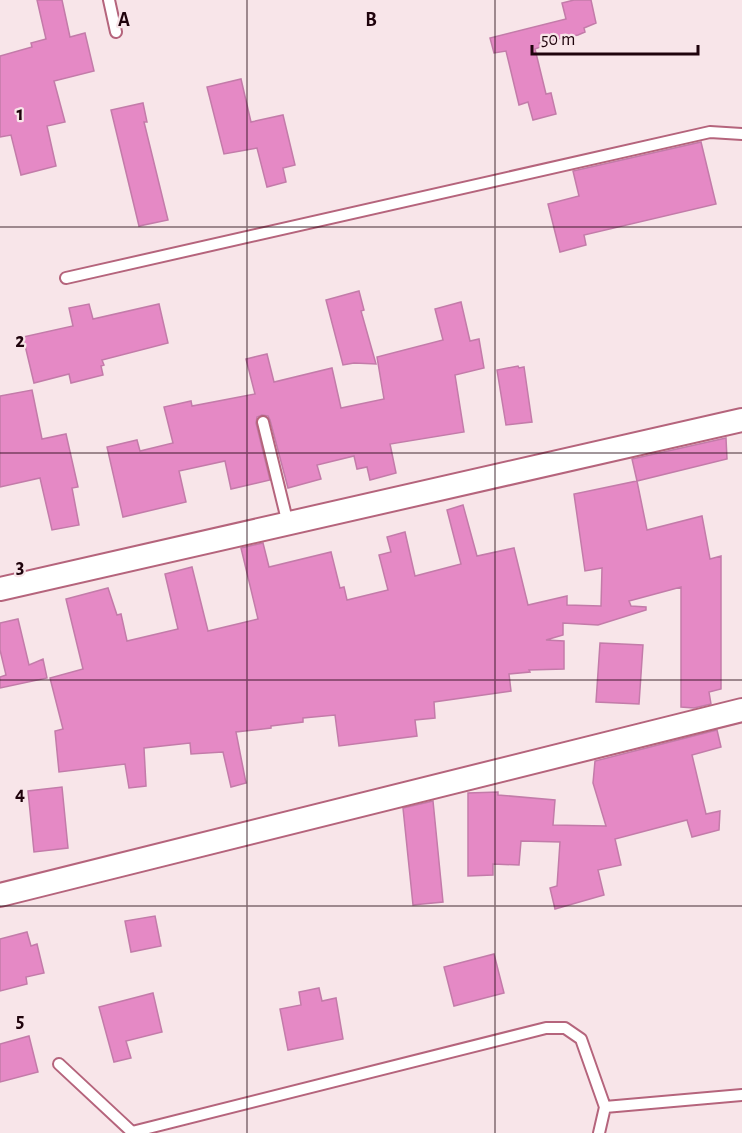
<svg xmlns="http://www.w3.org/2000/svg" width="742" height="1133" font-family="'Alegreya Sans',sans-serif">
<rect width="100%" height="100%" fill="#f8e5e9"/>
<path fill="#e589c5" stroke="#c37ba9" stroke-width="1.5" d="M37,0H62L70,37L85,33L94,71L54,81L65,122L47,126L56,166L21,175L11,135L0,137V56L32,47L31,43L46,39Z
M574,0H591L596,23L584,28L585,32L578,35L539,43L540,47L535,49L546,94L551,93L556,114L533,120L528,102L519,105L506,51L494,53L490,38L566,19L562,3Z
M241,79L251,122L283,115L295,165L283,168L286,182L267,187L257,148L224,154L207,87Z
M143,103L147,122H144L168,220L139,226L111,110Z
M701,142L716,204L584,235L586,245L560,252L548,204L579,196L573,171Z
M359,291L364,310L361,311L376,364L354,363L343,365L326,300Z
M461,302L470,341L479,339L484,368L455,375L464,432L390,444L396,473L370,480L367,467L357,469L354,456L317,465L321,479L288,488L270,420L268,416L262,415L257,417L256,423L270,480L231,489L225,461L179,471L186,502L123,517L107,447L137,440L140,451L173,443L164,407L191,401L192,406L255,394L246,359L267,354L274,382L332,368L341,408L384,399L377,357L443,340L435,309Z
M89,304L93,319L159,304L168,343L102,360L104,365L101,366L103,375L71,383L69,374L34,383L23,337L73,326L69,308Z
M518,366L519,368L524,367L532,422L506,425L497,370Z
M32,390L42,439L66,434L78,487L72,488L79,525L52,530L40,478L0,487V396Z
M726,438L727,459L637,481L632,459Z
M637,481L647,530L702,516L710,559L721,556V689L709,692L711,704L694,708L681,707V587L629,601L631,606L646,607V610L598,625L563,623V635L546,640L564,641V669L529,670L530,672L509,674L511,691L434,702L435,718L415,720L417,736L339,746L335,715L303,718V722L271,726V728L236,732L246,783L231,787L223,752L191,754L190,743L144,748L146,786L129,788L125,764L59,772L55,731L63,729L50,678L83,669L66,599L108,588L117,615L121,614L127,641L178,629L165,574L192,567L208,631L258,619L241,548L263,543L269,567L331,552L340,588L344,587L347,600L388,590L379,555L391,552L387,537L405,532L415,576L461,564L447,510L463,505L477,556L514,548L528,605L567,596V605L601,606L602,568L585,571L574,494Z
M18,619L29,665L43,659L47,678L0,688V677L6,675L0,650V623Z
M600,643L643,645L639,704L596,702Z
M717,730L721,747L692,755L706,814L720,811L719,830L692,837L687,820L615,839L621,865L598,870L604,895L555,909L550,888L557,886L560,842L521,841L519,865L493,864V875L468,876V793L498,792V795L555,800L553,825L606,826L593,783L595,761Z
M62,787L68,848L34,852L28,791Z
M433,801L443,902L413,905L403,808Z
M155,916L161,946L131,952L125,921Z
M27,932L31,946L37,944L44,973L26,977L27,984L0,991V939Z
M494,954L504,993L454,1006L444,967Z
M319,988L322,1001L336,998L343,1039L288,1050L280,1009L301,1005L299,992Z
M153,993L162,1032L126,1041L131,1058L114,1062L99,1007Z
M29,1036L38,1072L0,1082V1044Z"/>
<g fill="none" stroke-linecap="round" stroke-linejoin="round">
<g stroke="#b5647c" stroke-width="14">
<path id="service" d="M109,0L116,32
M66,278L710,132L742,134
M263,422L288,524
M59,1064L132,1132L136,1133
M132,1132L546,1028H565L581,1039L605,1107
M599,1133L605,1107L742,1095"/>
</g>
<g stroke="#b5647c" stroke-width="26">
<path id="minor" d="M0,589L742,420
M0,895L742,710"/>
</g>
<use href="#service" stroke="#fff" stroke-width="10"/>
<use href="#minor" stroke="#fff" stroke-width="22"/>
</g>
<path fill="none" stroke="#1f030c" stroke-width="1.5" stroke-opacity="0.55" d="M247,0V1133M495,0V1133M0,227H742M0,453H742M0,680H742M0,906H742"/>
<g font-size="20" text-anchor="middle" font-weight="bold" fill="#1f030c" stroke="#f8e5e9" stroke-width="4.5" stroke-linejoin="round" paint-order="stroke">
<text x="124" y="26">A</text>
<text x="371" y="26">B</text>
<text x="20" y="120">1</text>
<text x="20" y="347">2</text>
<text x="20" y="573">3</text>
<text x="20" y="800">4</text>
<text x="20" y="1027">5</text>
</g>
<path d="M532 45v9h166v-9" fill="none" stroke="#1f030c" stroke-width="3"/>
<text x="541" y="45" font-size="18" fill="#1f030c" stroke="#f8e5e9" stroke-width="4.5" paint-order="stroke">50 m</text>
</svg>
